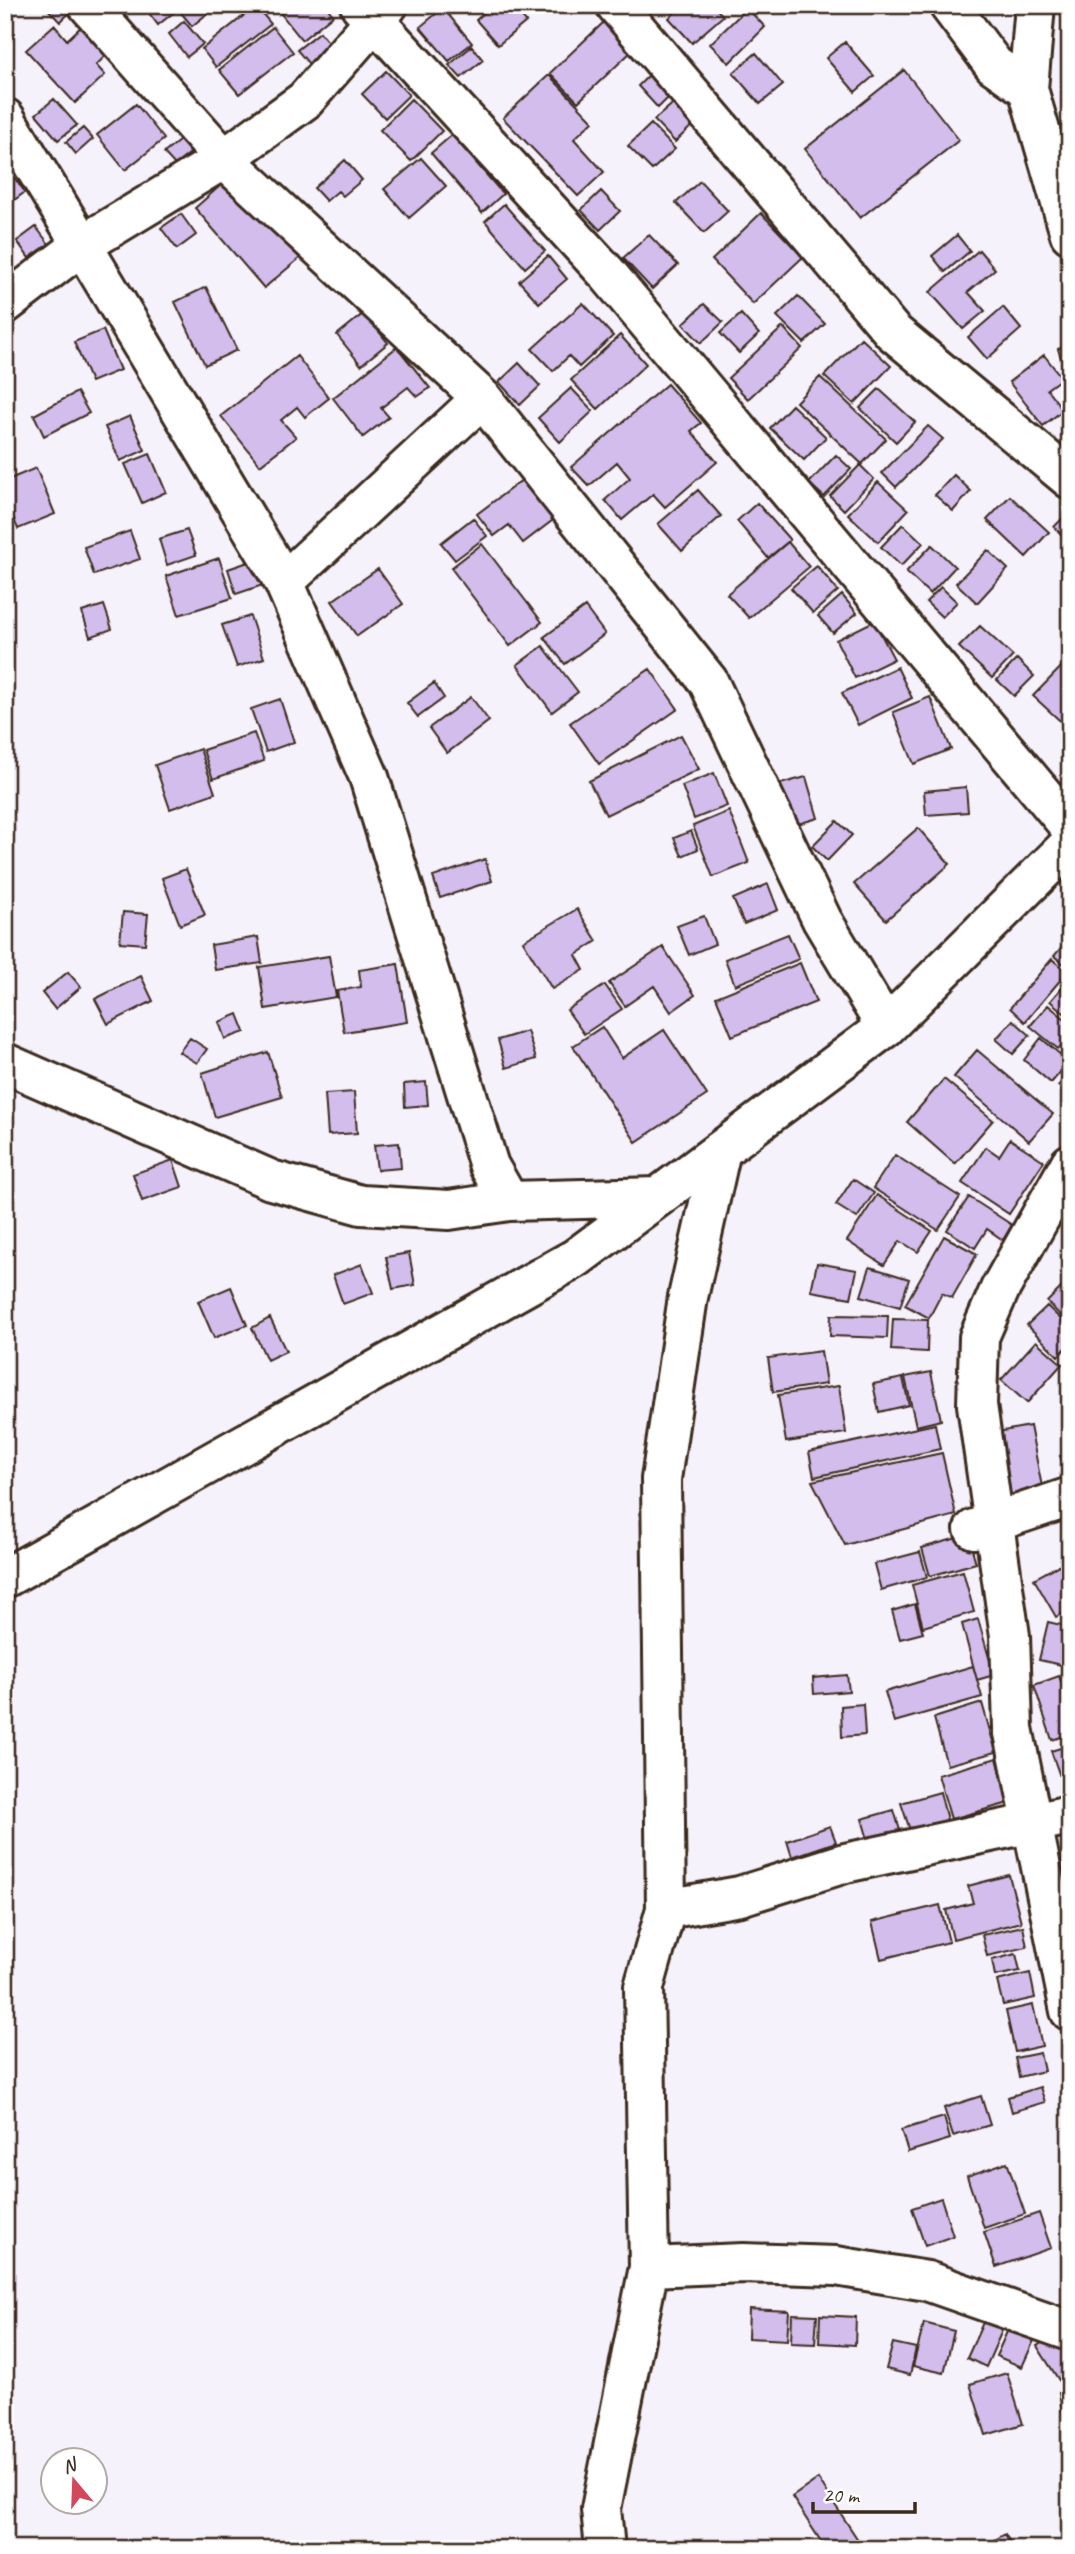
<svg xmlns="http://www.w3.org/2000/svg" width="1075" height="2554" font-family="Caveat,sans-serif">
<rect width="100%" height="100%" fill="#f6f2fb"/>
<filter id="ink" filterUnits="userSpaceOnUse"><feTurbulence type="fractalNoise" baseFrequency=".0143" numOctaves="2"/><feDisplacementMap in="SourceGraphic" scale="14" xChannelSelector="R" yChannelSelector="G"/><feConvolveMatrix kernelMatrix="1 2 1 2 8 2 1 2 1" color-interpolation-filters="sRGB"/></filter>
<g filter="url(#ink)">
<path fill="#d3bded" stroke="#3b2a1e" stroke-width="2" d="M44,5H78L60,22Z
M143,5H218L192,26L178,9L158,25Z
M274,5H325L333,15L302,40Z
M493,5H512L526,22L498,45L476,20Z
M683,5H713L723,16L692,43L669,18Z
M256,6L271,24L216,67L202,49Z
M443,8L472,43L449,61L420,27Z
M747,8L765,27L729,63L710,44Z
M184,21L203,44L187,57L169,34Z
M86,22L112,50L96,65L105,75L75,103L26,50L54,25L67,40Z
M604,22L632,51L578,102L550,73Z
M273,27L293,52L239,94L219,70Z
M320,32L337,53L314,70L297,50Z
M845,42L874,76L855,92L826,58Z
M472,46L483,60L461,78L449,65Z
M756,53L783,85L760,104L733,73Z
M655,69L675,91L658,108L638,86Z
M904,70L959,140L860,218L805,149Z
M386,71L409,95L385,118L362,94Z
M549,75L593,121L574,139L604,172L578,196L503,118Z
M54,99L77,125L58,140L36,114Z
M411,99L442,131L411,161L380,130Z
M677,100L697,121L675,142L654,120Z
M136,104L164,139L125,170L97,135Z
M651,124L675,149L652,170L628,146Z
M83,128L93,139L76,154L66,142Z
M452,135L503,194L482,213L431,153Z
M184,137L194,150L175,165L164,153Z
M421,158L446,186L409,218L384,189Z
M345,160L362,180L343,196L338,191L326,201L314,188Z
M5,166L25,192L5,207Z
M230,177L300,258L264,288L195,208Z
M700,181L728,211L704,233L676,203Z
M601,191L620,211L600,230L581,210Z
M504,204L545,251L525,268L485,221Z
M761,213L803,257L753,304L712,260Z
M181,214L196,235L177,249L161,228Z
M36,227L49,244L29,258L17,241Z
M649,235L678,265L652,289L623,258Z
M957,235L970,251L945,272L932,256Z
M979,250L995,269L968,292L985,311L963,329L930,292Z
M548,256L567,279L539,303L519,281Z
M206,287L237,350L205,365L175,302Z
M798,296L825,324L804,343L777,316Z
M583,303L613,336L579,367L569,356L553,371L532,349Z
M704,304L723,322L701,343L683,324Z
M1003,307L1021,329L987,359L968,337Z
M364,313L388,343L361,365L337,335Z
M741,314L759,334L739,353L720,333Z
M783,327L802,348L748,399L728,378Z
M103,330L120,370L91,382L74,342Z
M620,335L646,364L598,409L571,380Z
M861,338L891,366L854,404L824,376Z
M1070,345V367L1064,368L1058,349Z
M397,347L430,388L417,397L408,387L381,408L389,417L363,437L333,398Z
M1044,355L1062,378L1047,389L1063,410L1043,426L1009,382Z
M297,356L329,398L305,417L297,407L281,420L296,437L260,465L221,416Z
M519,363L540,386L520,405L499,382Z
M820,377L886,439L862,464L796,402Z
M667,384L701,423L691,431L717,462L665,507L653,494L622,520L605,500L630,478L617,462L589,486L571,467Z
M571,388L593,411L560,442L538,418Z
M879,389L915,422L896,442L860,408Z
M77,392L89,413L44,436L34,415Z
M792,405L826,437L804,460L770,428Z
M130,416L145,450L120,461L105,427Z
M928,426L943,439L896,487L882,473Z
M150,454L166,492L142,503L125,464Z
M836,455L851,469L824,497L809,483Z
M860,465L874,479L844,510L830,496Z
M36,468L55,514L18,529L5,499V481Z
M954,475L971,491L953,511L935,495Z
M522,480L553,520L523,543L509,525L494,536L477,514Z
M878,482L908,510L878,542L848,514Z
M698,490L721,516L682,551L658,524Z
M1010,496L1049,532L1026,557L987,520Z
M757,503L790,540L768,558L737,521Z
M1070,511V531L1064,537L1054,527Z
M473,518L487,536L455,560L441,543Z
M903,524L923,543L901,566L881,547Z
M187,530L196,555L167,565L159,539Z
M130,531L140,559L94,575L84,547Z
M788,542L809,567L749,618L727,594Z
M482,544L542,622L510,646L451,568Z
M932,545L955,567L930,594L906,572Z
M988,550L1008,569L977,603L956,583Z
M219,558L232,598L179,615L166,576Z
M257,559L266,584L236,594L228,569Z
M817,566L838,591L813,613L791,588Z
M378,569L403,604L357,636L332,601Z
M941,587L957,602L942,617L926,602Z
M842,595L857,613L833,633L818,616Z
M104,605L112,629L90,637L82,612Z
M585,607L605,634L565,664L544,637Z
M250,616L264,658L237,667L222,625Z
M874,621L894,659L855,678L836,640Z
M980,626L1013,656L992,678L959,647Z
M543,646L578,692L552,712L517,665Z
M1070,658V730L1033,696Z
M1017,659L1034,676L1014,696L997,680Z
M897,667L912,698L858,725L842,693Z
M650,669L678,709L599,764L570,723Z
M434,683L444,698L418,717L407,703Z
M471,697L489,721L447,753L429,728Z
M930,697L951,749L914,764L893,712Z
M280,699L294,742L266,752L251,709Z
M254,733L264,761L213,779L203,750Z
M681,735L699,769L606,815L589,781Z
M200,749L215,793L170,809L155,765Z
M714,773L727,806L694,819L682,786Z
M806,777L818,818L791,826L780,784Z
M966,787L968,812L926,815L924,791Z
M729,811L749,863L713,877L693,826Z
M837,821L852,835L827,861L812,846Z
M918,828L950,864L886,920L854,884Z
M691,831L698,849L682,856L674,838Z
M485,859L492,881L440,898L433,877Z
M186,869L205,915L180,925L162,878Z
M768,884L778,910L744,924L733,899Z
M577,909L597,941L576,955L584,970L552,989L523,941Z
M123,912L148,914L145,944L120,942Z
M704,916L715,944L689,955L677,926Z
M788,934L799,959L735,985L725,959Z
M258,937L262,963L215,970L211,945Z
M1070,937V969L1054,956Z
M663,947L695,995L671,1012L654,986L625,1006L609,983Z
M329,956L336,997L265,1009L259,967Z
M1052,959L1067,972L1025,1022L1010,1008Z
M800,963L816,1002L732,1036L716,997Z
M398,964L407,1022L344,1032L337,991L361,987L359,970Z
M68,972L81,987L55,1009L42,993Z
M141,976L153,1001L108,1024L95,999Z
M1070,978V1018L1050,1001Z
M605,985L622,1009L584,1034L567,1010Z
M1048,1005L1070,1023V1036L1058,1049L1030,1026Z
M238,1014L245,1032L225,1039L219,1022Z
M1013,1020L1030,1035L1013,1054L996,1039Z
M602,1027L622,1058L664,1030L707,1095L636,1142L573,1046Z
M527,1031L536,1059L506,1068L498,1040Z
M190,1038L207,1049L197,1063L179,1052Z
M1041,1038L1069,1062L1051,1083L1024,1060Z
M977,1050L1053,1114L1029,1141L954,1077Z
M268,1052L282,1097L215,1117L202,1073Z
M1070,1072V1096L1058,1086Z
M944,1079L993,1120L955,1164L907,1122Z
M426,1082L428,1105L405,1107L404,1084Z
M354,1092L357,1133L328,1135L325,1094Z
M1010,1139L1044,1161L1009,1214L962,1183L986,1147L999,1156Z
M399,1143L401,1168L377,1170L374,1145Z
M895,1155L960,1197L938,1230L873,1188Z
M173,1160L182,1187L142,1201L133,1174Z
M853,1179L874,1193L857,1218L836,1205Z
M877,1195L932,1231L918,1252L900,1241L884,1265L847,1241Z
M969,1197L1012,1225L1003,1240L987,1229L975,1248L947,1230Z
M944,1236L977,1254L952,1298L942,1293L929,1318L905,1305Z
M409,1253L415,1285L393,1289L386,1257Z
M817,1263L857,1270L851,1298L811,1291Z
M362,1264L373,1293L343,1304L333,1275Z
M870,1267L909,1279L900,1307L861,1296Z
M1065,1284L1070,1289V1325L1047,1302Z
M231,1287L247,1325L214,1338L198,1301Z
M1047,1306L1070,1328V1344L1058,1356L1027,1325Z
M831,1315L888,1316L887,1338L830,1336Z
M270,1318L286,1351L267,1360L252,1328Z
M893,1319L928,1320L927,1352L891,1350Z
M1036,1341L1062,1364L1027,1403L1001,1380Z
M821,1351L826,1384L773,1392L768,1358Z
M931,1372L941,1420L916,1426L905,1377Z
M903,1378L909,1405L879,1412L873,1384Z
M839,1386L846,1433L786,1442L778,1395Z
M935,1424L940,1449L814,1477L809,1452Z
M1030,1426L1044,1497L1006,1505L992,1433Z
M942,1453L956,1515L845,1545L812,1481Z
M1070,1453V1481L1060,1456Z
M968,1535L976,1563L930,1576L922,1548Z
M920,1552L927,1577L881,1590L874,1564Z
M1070,1559V1609L1056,1617L1034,1579Z
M963,1571L974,1612L923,1627L912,1585Z
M915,1604L923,1633L900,1639L892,1611Z
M978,1619L994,1675L977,1680L962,1624Z
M1048,1622L1070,1627V1667L1039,1660Z
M973,1666L982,1697L894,1722L885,1692Z
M847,1675L849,1691L814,1694L813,1678Z
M1059,1676L1070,1706V1734L1052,1740L1034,1685Z
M982,1703L996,1752L947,1765L934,1718Z
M863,1704L865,1735L842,1737L841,1706Z
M1070,1745V1783L1063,1785L1051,1751Z
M997,1758L1009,1803L951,1819L938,1775Z
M940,1792L947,1820L910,1830L901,1803Z
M894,1810L901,1834L869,1843L862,1819Z
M830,1826L836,1842L792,1857L787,1841Z
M1009,1875L1021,1922L953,1939L946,1910L973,1903L968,1886Z
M940,1905L949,1942L881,1959L872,1922Z
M1023,1926L1027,1947L987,1956L982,1935Z
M1016,1954L1020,1971L995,1976L992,1960Z
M1030,1973L1035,1998L1003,2005L997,1981Z
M1033,2005L1042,2046L1015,2052L1006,2011Z
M1040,2053L1044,2071L1019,2077L1015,2058Z
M1040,2087L1045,2102L1012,2112L1008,2097Z
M981,2096L990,2125L953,2136L944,2108Z
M944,2117L950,2139L908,2152L901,2130Z
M1007,2162L1025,2214L984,2228L967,2176Z
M941,2198L953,2236L925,2246L912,2208Z
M1039,2213L1051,2248L996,2267L984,2232Z
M749,2309L789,2311L787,2340L748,2338Z
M989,2309L1008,2317L986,2367L967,2358Z
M792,2314L817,2315L815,2344L791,2343Z
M820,2315L856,2317L855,2345L819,2343Z
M924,2323L954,2331L944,2373L913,2366Z
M1010,2325L1036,2336L1022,2367L996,2356Z
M1057,2333L1070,2352V2384L1064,2388L1037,2346Z
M893,2343L916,2348L910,2375L886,2369Z
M1007,2373L1023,2424L986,2435L970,2384Z
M1070,2390V2413L1063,2414L1059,2392Z
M818,2479L862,2546L858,2549H826L792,2497Z
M1005,2534L1014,2549L981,2548Z"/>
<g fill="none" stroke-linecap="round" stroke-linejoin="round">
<g stroke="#3b2a1e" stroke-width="44">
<path id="minor" d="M88,5L224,159L482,398L708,681L822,920L886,1027
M360,5L605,271L1070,827
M616,5L893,332L1070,479
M949,5L994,65L1028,89
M1035,5L1028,89L1070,234
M5,118L82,245L224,159L305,100L388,5
M5,304L82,245L284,582L369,777L489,1166L509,1201
M284,582L482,398
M5,1063L271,1180L361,1205L449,1210L509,1201L658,1197
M1070,1164L1000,1289L979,1337L977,1405L1010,1636L1013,1728L1070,2011
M974,1529L1070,1497
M5,1578L576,1258L886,1027L1070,844
M666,1909L661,1479L688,1297L721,1150
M649,2267L743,2263L836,2266L927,2281L1070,2331
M605,2549L601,2509L649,2267L644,1987L666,1909L740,1896L845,1863L1070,1815"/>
</g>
<use href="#minor" stroke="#fff" stroke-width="38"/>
</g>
</g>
<rect width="1075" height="2554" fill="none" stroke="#fff" stroke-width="28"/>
<rect x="14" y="14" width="1047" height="2526" fill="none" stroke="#3b2a1e" stroke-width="2.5" filter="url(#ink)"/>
<g transform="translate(74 2481) rotate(341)"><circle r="33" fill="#ffffff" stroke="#b1aaa5" stroke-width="2"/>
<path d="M0-5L12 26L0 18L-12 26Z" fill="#d1495b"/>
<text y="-10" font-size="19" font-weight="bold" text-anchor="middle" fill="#3b2a1e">N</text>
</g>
<path d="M813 2502v10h102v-10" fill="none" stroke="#3b2a1e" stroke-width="3.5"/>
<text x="823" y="2502" font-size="21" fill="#3b2a1e" stroke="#ffffff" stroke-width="5" paint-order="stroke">20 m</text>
</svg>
